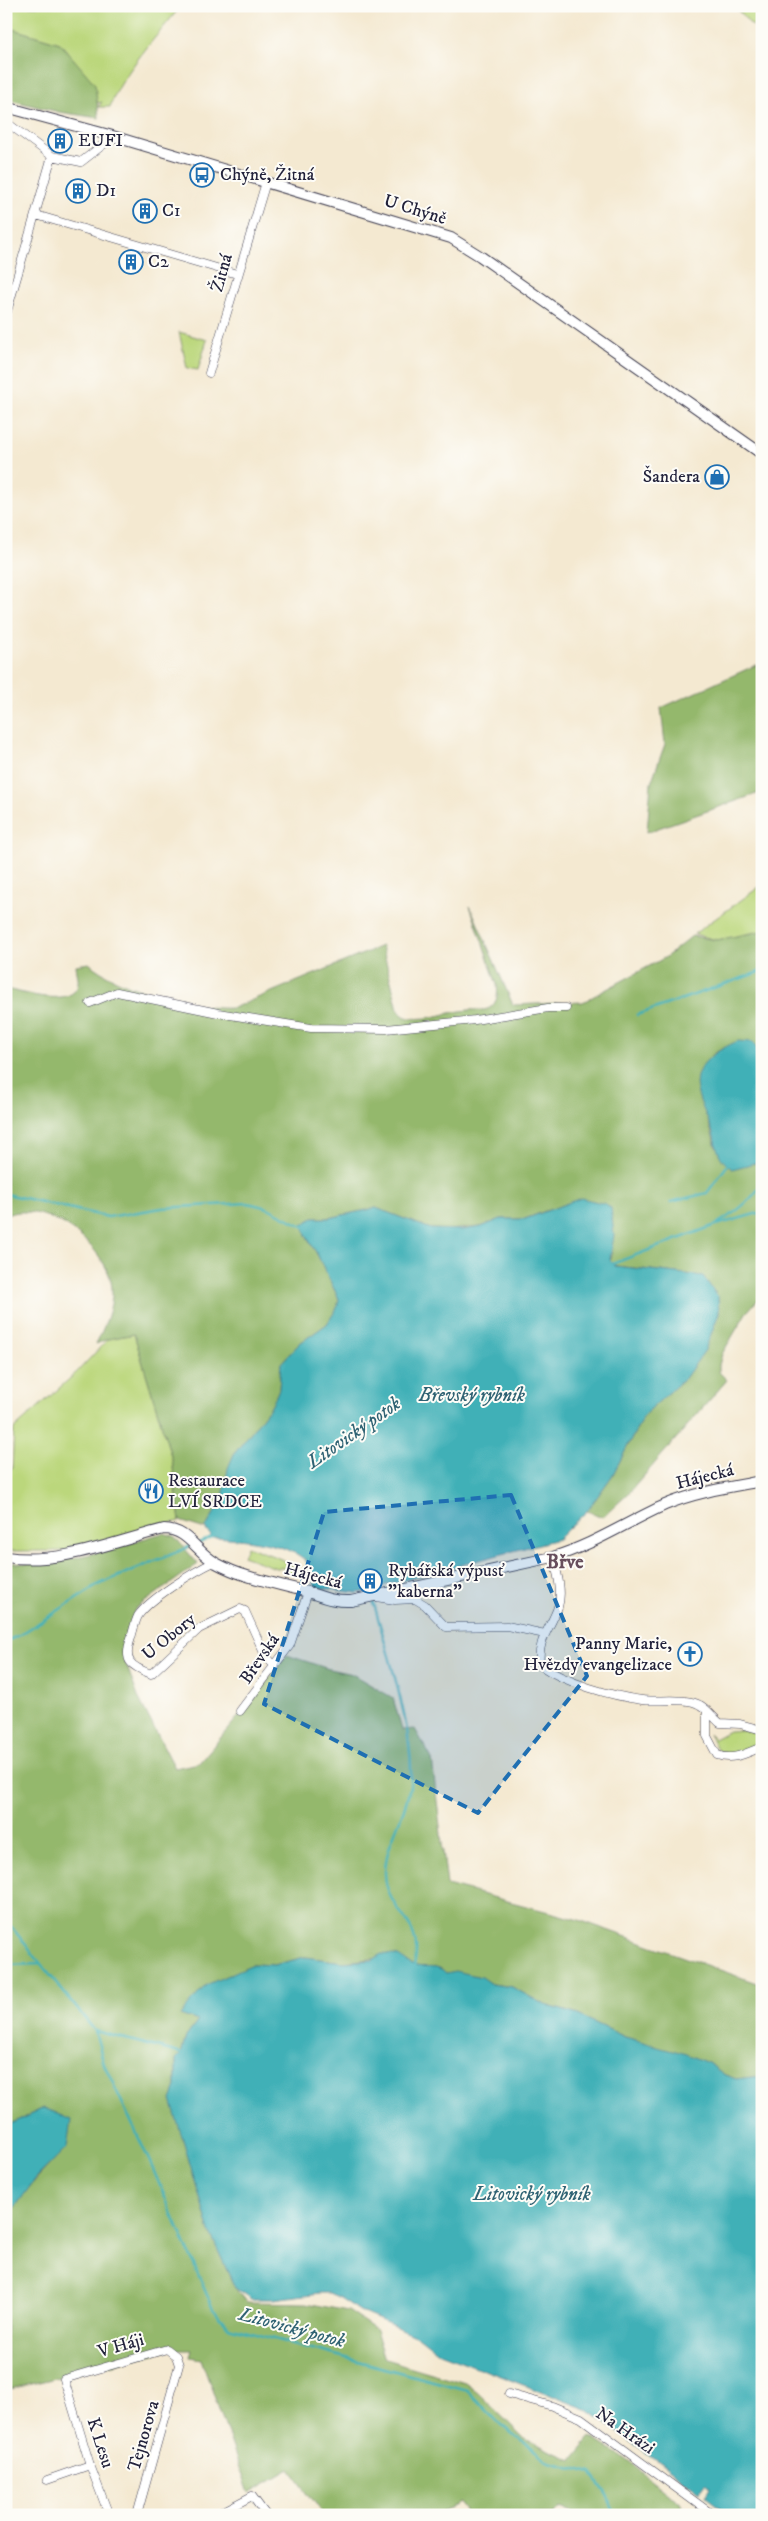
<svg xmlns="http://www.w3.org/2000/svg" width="768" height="2521" font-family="'IM FELL DW Pica',serif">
<rect width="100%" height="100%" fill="#fdfcf7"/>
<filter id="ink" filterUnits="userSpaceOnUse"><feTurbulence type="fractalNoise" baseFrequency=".02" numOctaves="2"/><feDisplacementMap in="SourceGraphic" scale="10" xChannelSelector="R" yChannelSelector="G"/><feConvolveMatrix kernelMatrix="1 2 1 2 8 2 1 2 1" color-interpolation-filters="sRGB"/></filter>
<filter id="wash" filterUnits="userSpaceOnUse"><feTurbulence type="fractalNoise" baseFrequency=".0096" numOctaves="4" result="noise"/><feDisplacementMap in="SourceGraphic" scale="20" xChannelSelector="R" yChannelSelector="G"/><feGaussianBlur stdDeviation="1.12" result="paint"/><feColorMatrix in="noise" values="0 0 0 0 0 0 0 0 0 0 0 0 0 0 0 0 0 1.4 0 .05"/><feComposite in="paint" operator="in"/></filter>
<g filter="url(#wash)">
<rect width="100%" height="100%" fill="#f4e9d1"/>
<path fill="#bbd77c" stroke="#6e7c5c" d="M6,6H181C158,35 122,73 110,107H98L102,102L98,103L90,86L60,43L6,27Z
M734,6H762V28L751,25Z
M179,332L207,340L198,370L187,368Z
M762,885V931L717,940L694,934Z
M134,1334L172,1459L180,1521L64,1551H6V1474L12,1468L14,1429L77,1372L108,1339Z
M247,1546L281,1559L297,1569L293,1574L284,1568H276L243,1556Z
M743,1730L762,1735V1743L732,1757L720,1754L709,1734L714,1739L729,1731Z"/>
<path fill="#94b86c" stroke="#5b6d54" d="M6,27L60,43L95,84L99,118L59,112L6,99Z
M756,665L762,668V792L647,832L651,783L665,744L661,708Z
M470,906L513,1005L583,1002L666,957L692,936L717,940L762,931V1058L753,1042C721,1047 708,1049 697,1083L716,1147L755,1164L762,1161V1295L746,1313L722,1354L719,1365V1372L727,1380L629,1493L603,1517L587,1511L612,1476L644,1415L686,1377L705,1350L719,1313L718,1297L703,1276L616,1266L610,1260L613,1252L548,1210L525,1219H501L481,1227L448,1230L431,1229L376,1208L329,1218H313L306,1235L317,1254L339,1299L337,1309L327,1324L300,1343L281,1363L279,1389L272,1405L234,1454L223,1498L205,1529L180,1521L172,1459L134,1334L108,1339L96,1344C104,1327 113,1309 112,1289C110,1248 46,1199 6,1215V989C21,992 74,1009 78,984C79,978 76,970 76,965L89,963C114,987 199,1011 233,1008L382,946L398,1009C401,1014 404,1017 410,1018C429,1021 450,1011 469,1010C476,1009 485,1012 491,1007C498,1001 498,993 497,985Z
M163,1533L174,1536L198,1564L135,1609L122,1652L138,1697L175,1768L199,1763L239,1716L287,1655L329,1669L352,1674L393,1698L402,1730L415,1729L432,1759L447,1885L579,1920L762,1985V2076L736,2079L725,2075L708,2063L625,2037L576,2014L545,2005L512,1987L491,1984L477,1976L446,1973C438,1964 430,1968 420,1967C411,1965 405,1962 398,1956L343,1962L305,1957L274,1965L253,1964L181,2015L198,2021L186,2037L181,2054L176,2059V2087L172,2100L211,2235L235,2288L246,2302L306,2303L348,2311L376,2330L385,2359L465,2383L478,2393L525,2439L572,2460L591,2437L621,2456L683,2505L676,2515H580L561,2508L554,2515H468L459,2503L435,2515H324L290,2469L249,2493L201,2359L190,2357L192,2350H171L6,2390V2249L11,2244V2232L6,2229C6,2207 51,2163 67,2147L44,2108L6,2126V1562C58,1569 113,1547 163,1533Z"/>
<path fill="#3fb0b7" stroke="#306979" d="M738,1041L753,1042L762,1058V1161L732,1169C716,1157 718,1148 712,1130C707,1117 700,1104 697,1090C691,1065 719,1049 738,1041Z
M581,1198L606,1204L611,1208L614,1235L610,1260L615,1266L703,1276L718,1297L719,1313L705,1350L686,1377L644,1415L612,1476L587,1511L570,1527L558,1539L376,1588L373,1580L364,1584L365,1592L357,1593L314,1587C313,1580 312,1570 308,1564C295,1543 236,1538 212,1537L205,1529L223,1498L228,1468L234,1454L272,1405L279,1389L281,1363L300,1343L327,1324L337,1308L339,1299L317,1254L306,1235L303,1224L313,1218H329L376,1208L431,1229L462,1230L481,1227L501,1219H525Z
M381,1954C386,1954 393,1955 398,1956C404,1959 408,1964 416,1966C427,1968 437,1963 446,1973L456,1971L481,1977L491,1984L512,1987L545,2005L578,2015L625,2037L683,2053L708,2063L725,2075L736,2079L762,2076V2515H731L706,2496L711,2488L706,2484L700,2492L586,2409L440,2353L418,2336L363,2313L340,2298L329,2293H320L273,2299H251L235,2288L211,2235L171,2100L176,2087V2059L181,2054L186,2037L198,2021L180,2015L206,1985L253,1964L274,1965L305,1957L343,1962L373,1960Z
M44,2108L71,2120L67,2147L36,2178L6,2220V2126Z"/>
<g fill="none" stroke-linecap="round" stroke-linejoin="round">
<path stroke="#3fb0b7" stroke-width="2.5" d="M637,1015L762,971
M6,1194L108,1217L162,1208L248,1203L268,1208L306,1228
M671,1202L707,1193L729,1163
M718,1223C735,1213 752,1201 762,1183
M612,1264L713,1226L762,1212
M199,1543L214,1536
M367,1581L371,1595
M373,1600C386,1649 417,1737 410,1786C406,1815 385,1843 385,1873C386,1915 426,1919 414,1967
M6,1641L18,1636L100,1584L191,1546
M6,1920L41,1964
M6,1965L41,1964L95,2031L104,2064L149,2160L207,2295L219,2317L229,2327L467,2390L501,2425L550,2462L592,2473L607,2495L616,2515
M95,2031L183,2054"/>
</g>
</g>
<g filter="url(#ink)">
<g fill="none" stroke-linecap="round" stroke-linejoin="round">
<g stroke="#424052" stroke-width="9">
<path id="minor" d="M6,122L52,156L81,162L108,141L109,135
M36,215L237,274
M6,315L52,156
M209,373L266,182
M90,1003L117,992L218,1013L311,1028L386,1029L475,1020L548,1008H566
M553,1557C557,1572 563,1591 558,1607C550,1630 537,1639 540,1665C565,1683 612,1696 642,1700C658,1702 687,1697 700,1705C707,1709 714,1718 720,1723L740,1724L762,1730
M214,1562C195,1571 149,1599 138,1616C135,1622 133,1631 131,1638C123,1661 130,1666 151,1674L199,1629L240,1609L245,1611L264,1653L275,1667
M376,1597L395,1600L415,1599L425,1605L446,1627L507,1626L545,1634
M240,1711L290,1645L308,1592
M707,1711V1736L717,1755C733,1761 746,1753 762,1747
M509,2394L552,2406L581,2418L713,2515
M47,2480L90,2465
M109,2515L90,2465L64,2379L167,2349L176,2356L179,2365L137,2515
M216,2515L252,2496L266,2515"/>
</g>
<g stroke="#424052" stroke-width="12">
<path id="tertiary" d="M6,107L109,135L451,238L480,256L762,454
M6,1557C59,1565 113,1542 164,1529C188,1529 197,1553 216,1563C243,1578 275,1583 304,1591C322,1596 331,1602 351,1601L553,1557C593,1545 627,1522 665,1505C695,1492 730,1487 762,1481"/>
</g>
<use href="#minor" stroke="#fff" stroke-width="8"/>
<use href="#tertiary" stroke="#fff" stroke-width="10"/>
</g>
</g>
<path fill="#1f6fb2" fill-opacity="0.2" stroke="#1f6fb2" stroke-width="4" stroke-dasharray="10 6" stroke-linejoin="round" d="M511,1495L587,1676L478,1813L264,1704L324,1512Z"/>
<defs>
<g id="building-ring" transform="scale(1.25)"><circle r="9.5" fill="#fdfcf7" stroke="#1f6fb2" stroke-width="1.5"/><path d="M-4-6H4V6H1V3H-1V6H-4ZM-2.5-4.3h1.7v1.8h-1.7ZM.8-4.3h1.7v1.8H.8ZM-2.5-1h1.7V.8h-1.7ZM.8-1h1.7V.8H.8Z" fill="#1f6fb2"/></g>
<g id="bus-ring" transform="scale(1.25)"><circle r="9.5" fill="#fdfcf7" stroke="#1f6fb2" stroke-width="1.5"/><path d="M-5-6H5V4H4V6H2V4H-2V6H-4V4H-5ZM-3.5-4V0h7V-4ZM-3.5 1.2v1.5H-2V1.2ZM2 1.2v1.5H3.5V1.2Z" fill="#1f6fb2"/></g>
<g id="shop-ring" transform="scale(1.25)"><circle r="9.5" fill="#fdfcf7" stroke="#1f6fb2" stroke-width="1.5"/><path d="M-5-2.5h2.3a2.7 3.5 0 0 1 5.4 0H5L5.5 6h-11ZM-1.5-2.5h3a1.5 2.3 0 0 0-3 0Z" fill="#1f6fb2"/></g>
<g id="restaurant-ring" transform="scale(1.25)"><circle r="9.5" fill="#fdfcf7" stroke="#1f6fb2" stroke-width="1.5"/><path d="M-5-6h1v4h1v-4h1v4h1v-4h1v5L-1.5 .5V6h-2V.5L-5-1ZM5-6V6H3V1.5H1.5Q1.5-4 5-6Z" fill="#1f6fb2"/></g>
<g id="church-ring" transform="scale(1.25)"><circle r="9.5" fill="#fdfcf7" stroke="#1f6fb2" stroke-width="1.5"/><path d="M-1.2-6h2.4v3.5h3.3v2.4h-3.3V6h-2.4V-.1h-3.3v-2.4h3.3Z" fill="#1f6fb2"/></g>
</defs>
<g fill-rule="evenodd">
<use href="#building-ring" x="60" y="141"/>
<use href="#bus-ring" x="202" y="175"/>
<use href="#building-ring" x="78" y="191"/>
<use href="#building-ring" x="145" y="211"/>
<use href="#building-ring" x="131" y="262"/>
<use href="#shop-ring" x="717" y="477"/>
<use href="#restaurant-ring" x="151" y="1491"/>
<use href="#building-ring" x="370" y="1581"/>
<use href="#church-ring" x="690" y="1654"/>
</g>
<g text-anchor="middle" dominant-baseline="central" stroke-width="4" stroke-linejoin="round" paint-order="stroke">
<g font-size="18" fill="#22223b" stroke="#fdfcf7" text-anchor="start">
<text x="78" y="141">EUFI</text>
<text x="220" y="175">Chýně, Žitná</text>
<text x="96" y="191">D1</text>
<text x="162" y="211">C1</text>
<text x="148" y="262">C2</text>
<text x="700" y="477" text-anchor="end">Šandera</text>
<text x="168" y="1481">Restaurace<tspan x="168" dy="21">LVÍ SRDCE</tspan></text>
<text x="388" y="1571">Rybářská výpusť<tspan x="388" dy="21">"kaberna"</tspan></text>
<text x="672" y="1644" text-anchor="end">Panny Marie,<tspan x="672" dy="21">Hvězdy evangelizace</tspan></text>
</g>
<g font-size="18" fill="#22223b" stroke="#fdfcf7">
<text transform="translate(415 210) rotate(17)">U Chýně</text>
<text transform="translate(222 273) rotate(-74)">Žitná</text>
<text transform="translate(705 1477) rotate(-14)">Hájecká</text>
<text transform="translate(313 1576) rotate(15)">Hájecká</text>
<text transform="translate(169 1637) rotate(-39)">U Obory</text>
<text transform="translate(260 1659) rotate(-56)">Břevská</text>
<text transform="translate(121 2346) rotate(-16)">V Háji</text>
<text transform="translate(625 2431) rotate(35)">Na Hrázi</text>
<text transform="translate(144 2436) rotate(-74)">Tejnorova</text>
<text transform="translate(100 2443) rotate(72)">K Lesu</text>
</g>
<g font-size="19" font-style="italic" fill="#2f6273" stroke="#fdfcf7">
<text x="472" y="1395">Břevský rybník</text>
<text transform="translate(354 1433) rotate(-35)">Litovický potok</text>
<text x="532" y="2194">Litovický rybník</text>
<text transform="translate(292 2328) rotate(15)">Litovický potok</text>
</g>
<g font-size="20" font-weight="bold" fill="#674e5c" stroke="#fdfcf7">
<text x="565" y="1562">Břve</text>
</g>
</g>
<rect width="768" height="2521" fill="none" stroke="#fdfcf7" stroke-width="25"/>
</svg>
